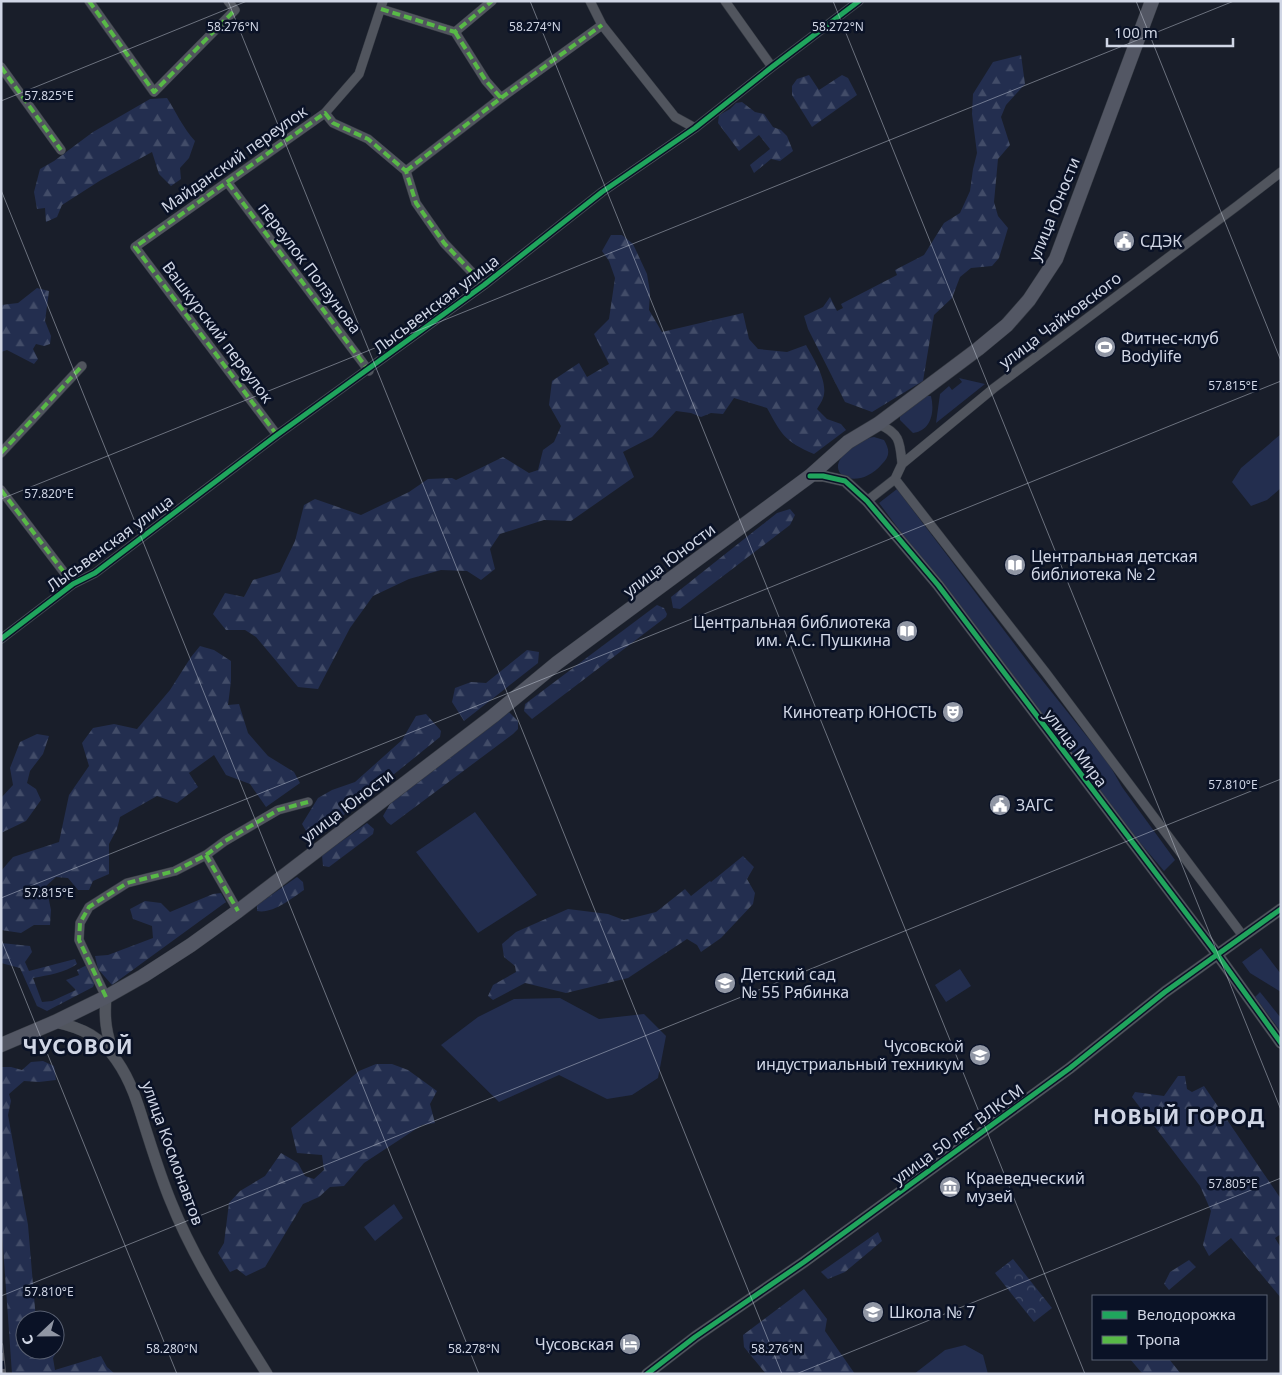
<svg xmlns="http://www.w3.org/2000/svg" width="1282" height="1375" font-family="'Noto Sans',sans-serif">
<defs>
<pattern id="forest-firs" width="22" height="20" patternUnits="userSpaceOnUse" patternTransform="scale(1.25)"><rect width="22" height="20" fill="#232e4f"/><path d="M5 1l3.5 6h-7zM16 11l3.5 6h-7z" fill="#424c68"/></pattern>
<pattern id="park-crowns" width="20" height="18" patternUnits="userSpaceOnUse" patternTransform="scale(1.25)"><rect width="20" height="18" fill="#232e4f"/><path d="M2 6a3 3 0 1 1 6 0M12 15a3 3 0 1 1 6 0" fill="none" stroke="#424c68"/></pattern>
</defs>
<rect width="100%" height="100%" fill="#191e2a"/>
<path fill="#232e4f" d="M959,378L985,384L936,423L940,394L949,386L952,390L962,382Z
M925,396H931C935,412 931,431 913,433L900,420V413Z
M1281,434V488L1267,500L1251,506L1232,482L1241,468Z
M874,437L884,440C890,450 890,456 882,464C857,494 818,473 850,449C858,442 863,439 874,437Z
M897,489L1034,670L1109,764L1122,787L1175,860L1164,871L1103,799L879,503Z
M475,812L537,895L478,933L416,852Z
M1261,948L1281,974V992L1250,973L1242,962Z
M960,969L971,986L946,1002L935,985Z
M1260,992L1281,1018V1032L1255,997Z
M560,998L599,1019L644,1014L666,1036L658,1078L632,1095L607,1099L559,1075L499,1102L441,1045L478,1017L514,999Z
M394,1204L403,1218L375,1241L364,1227Z
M965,1345L983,1355L988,1374H914L945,1350Z"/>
<path fill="url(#forest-firs)" d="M1021,55L1025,84L1006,105L1001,117L1010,145L998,159L994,202L998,216L1008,228L999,258L992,266L971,268L960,277L952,298L934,315L923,381L872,412L845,402L808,329L804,316L823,307L830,297L837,311L843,308L841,304L897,275L895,270L924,255L944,223L960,213L970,191L973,169L977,153L972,114L973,94L993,62Z
M809,75L819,90L842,75L848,78L857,95L812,127L792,95V86L797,79Z
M167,98C176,112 183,128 195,141L189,158L180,168L181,179L171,186L159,174L152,152L101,180L62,205L57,217L46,222L45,208L37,209L34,192L40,169L54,161L93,132L150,99Z
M742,102L755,112L764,114L773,127L781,130L787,136L793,151L780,161L771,159L754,173L750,165L770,149L759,135L739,151L718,123L719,115L730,109L736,103Z
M611,235H622L633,244L647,274L650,292L649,310L662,332L743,313L749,339L758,349L787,352L806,345C813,358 829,382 823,398C822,402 819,405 817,409L827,419L841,424L846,430L814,454C784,441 782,435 767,408L734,398L723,414L711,413L701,417L691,413L676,411L652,437L623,452L634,477L571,521L544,520L500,534L490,549L495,569L481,580L467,571L441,570L409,579L373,596L350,628L318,689L298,687L256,637L245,630H226L213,614L225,593L244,597L253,580L280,572L295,541L304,505L315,499L361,515L409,492L428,479L452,478L456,480L503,457L529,473L538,470L543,450L554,442L561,426L549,405L552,381L579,363L587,377L609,364L594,334L609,319L615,278L609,261L602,251Z
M37,288L49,291L45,321L51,336L50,344L44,346L36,344L33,349L38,359L34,364L7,350L1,352V305L18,303Z
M790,509L795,515L790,525L680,609L673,608L671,597L777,513Z
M657,605L664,608L667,614L666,617L532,719L524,711L525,704Z
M200,646L214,650L231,661V681L228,705L239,704L248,733L268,756L294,772L300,783L266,807L250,784L226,775L214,755L189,773L198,787L177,803L157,796L120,817L117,829L109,844V874L93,881L89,890H78L68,878L56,877L46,886L51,910L50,925H34L21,933L1,930V871L13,857L59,842L69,795L89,766L82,743L93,728L114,724L137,729L170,690L191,657Z
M527,650L539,652L538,663L464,721L452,702L455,688L471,682L486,683Z
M509,712L518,721V729L513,734L391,825L387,822L383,816L391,802Z
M426,714L441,731L440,737L319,835L310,838L302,824L318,798L332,790L355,782L402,740L416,716Z
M37,734L49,736L43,754L30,771L27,783L36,789L41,800L26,821L1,833V798L13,785L10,768L20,742Z
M367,823L374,829L373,834L329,867L323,866L322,855Z
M743,856L754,867L747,879L755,893L753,904L721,938L701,952L697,945L687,939L628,978L566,993L525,983L493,1000L488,996L493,985L516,972L515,966L504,957L502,944L516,932L568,909L608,914L624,920L656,912L685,889L691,896L710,881L711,882Z
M297,877L303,882L304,890C291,899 273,914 257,911V905Z
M221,893L226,902L112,985L98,969L95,956L108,955L153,938L152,926L133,919L130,909L145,901L161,903L170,912L213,894Z
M1,943L30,946L32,952L25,962L29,971L75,959L77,964C65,973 48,975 33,978L42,1002L52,1001L76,990L66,980L79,975L77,970L87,965L96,980L93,987L47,1011L37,1006L20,968L1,963Z
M43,1061L54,1066L56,1080L39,1082L24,1081L9,1094L11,1101L8,1115L28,1225L36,1320H25V1350H55V1335L62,1342L53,1358L55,1370L101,1356L107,1367L115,1374H12L1,1218V1067H11L22,1070L31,1062Z
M376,1064H392L408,1070L437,1091L430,1104L435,1123L422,1125L364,1163L344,1186L330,1187L319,1197L303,1204L265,1267L246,1276L237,1269L230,1272L218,1253L224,1243L229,1203L240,1191L265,1176L281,1153L298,1163L305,1176L314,1179L324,1170L322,1155L297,1153L291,1128L359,1071Z
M1178,1076H1185L1187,1089L1192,1092L1204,1086L1281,1199V1234L1275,1238L1281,1248V1298L1231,1238L1209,1256L1203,1245L1211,1211L1200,1186L1132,1097L1135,1092L1164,1096Z
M878,1232L882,1241L845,1272L828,1279L821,1272Z
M1189,1260L1196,1267L1169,1290L1164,1284L1170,1272Z
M804,1289L827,1319L825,1331L855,1374H766L744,1347L743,1335Z
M1130,1359H1169L1181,1374H1145L1141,1372Z"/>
<path fill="url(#park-crowns)" d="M1013,1259L1052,1308L1034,1322L995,1273Z"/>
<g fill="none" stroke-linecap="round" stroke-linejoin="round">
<g stroke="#343942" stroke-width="10">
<path id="minor" d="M89,1L154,92L235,10L228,1
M590,1L602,25L675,117L695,128
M725,1L772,67
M381,9L455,32L492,1
M455,32L486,81L501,98
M1,67L61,150
M325,113L333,123L368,139L406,171L416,203L444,243L484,285
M406,171L501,98L602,25
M228,183L369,371
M878,424C900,433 900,442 902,464
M277,435L135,247L325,113L359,74L383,1
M1,453L82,366
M895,479L1046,673L1243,936
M1,490L73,584
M867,501L895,479L902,464L994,388L1237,206L1281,172
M1,639L73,584L95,573L277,435L484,285L602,192L695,128L772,67L859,1
M206,855L238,911
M106,997L79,940L80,923L89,907L127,883L175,871L206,855L225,841L278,810L308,802"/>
</g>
<g stroke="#343942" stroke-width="12">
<path id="tertiary" d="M810,476H823L845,481L867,501L938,585L1217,954L1281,1043
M106,997C104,1018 106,1034 114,1054
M55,1022C83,1028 101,1037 117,1061C131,1081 138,1104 145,1127C153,1152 161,1178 171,1202C195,1262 233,1319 267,1374
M647,1374L695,1337L804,1262L1070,1068L1165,992L1281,909"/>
</g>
<g stroke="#343942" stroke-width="15">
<path id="primary" d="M1,1045L55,1022L106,997L143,976L191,945L238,911L493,716L557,663L810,476L848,442L878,424L978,349L1007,325L1029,300L1056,259L1152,1"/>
</g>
<use href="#minor" stroke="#51555e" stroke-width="9"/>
<use href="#tertiary" stroke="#51555e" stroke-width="11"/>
<use href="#primary" stroke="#535764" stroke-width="14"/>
<g stroke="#545760" stroke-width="4.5">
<path id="rail" d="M1,1345L4,1374"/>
</g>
<use href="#rail" stroke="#0a1226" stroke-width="2.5" stroke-dasharray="8" stroke-linecap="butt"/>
<path stroke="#58b947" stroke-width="4" stroke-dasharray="8 4" stroke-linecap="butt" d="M89,1L154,92L235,10
M381,9L455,32L492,1
M455,32L486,81L501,98
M1,67L61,150
M406,171L501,98L602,25
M228,183L369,371
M277,435L135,247L325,113L333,123L368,139L406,171L416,203L444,243L484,285
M1,453L82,366
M1,490L73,584
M206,855L238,911
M106,997L79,940L80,923L89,907L127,883L175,871L206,855L225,841L278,810L308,802"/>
<g stroke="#0a1226" stroke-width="8">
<path id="cycleway" d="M810,476H823L845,481L867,501L938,585L1217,954L1281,1043
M1,639L73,584L95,573L277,435L484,285L602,192L695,128L772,67L859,1
M647,1374L695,1337L804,1262L1070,1068L1165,992L1281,909"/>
</g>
<use href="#cycleway" stroke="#20a55d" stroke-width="5"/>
</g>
<path fill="none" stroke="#d0d6e5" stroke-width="1" stroke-opacity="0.45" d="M228,1L782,1374M530,1L1085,1374M833,1L1281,1110M1136,1L1281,361M1,101L247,1M1,190L479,1374M1,499L1234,1M1,898L1281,381M1,939L177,1374M1,1296L1281,779M796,1374L1281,1178"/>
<defs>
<g id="civic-disc" transform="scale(1.125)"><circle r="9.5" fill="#9096a4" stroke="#0a1226"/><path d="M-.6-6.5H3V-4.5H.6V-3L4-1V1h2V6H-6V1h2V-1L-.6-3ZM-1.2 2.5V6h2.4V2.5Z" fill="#fff"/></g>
<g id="stadium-disc" transform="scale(1.125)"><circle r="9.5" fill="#9096a4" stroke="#0a1226"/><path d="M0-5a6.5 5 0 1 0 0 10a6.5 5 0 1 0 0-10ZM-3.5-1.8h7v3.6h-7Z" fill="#fff"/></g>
<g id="library-disc" transform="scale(1.125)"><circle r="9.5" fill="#9096a4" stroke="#0a1226"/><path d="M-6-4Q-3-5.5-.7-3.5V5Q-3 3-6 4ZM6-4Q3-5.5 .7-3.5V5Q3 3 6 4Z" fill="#fff"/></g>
<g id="theatre-disc" transform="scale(1.125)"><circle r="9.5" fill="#9096a4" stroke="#0a1226"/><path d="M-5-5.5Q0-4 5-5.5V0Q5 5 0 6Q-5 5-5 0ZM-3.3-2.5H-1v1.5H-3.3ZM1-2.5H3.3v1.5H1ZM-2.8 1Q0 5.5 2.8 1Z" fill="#fff"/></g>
<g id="school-disc" transform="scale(1.125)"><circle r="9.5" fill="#9096a4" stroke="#0a1226"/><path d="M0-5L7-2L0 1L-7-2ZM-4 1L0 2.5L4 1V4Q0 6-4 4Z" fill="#fff"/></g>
<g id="university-disc" transform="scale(1.125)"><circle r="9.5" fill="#9096a4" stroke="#0a1226"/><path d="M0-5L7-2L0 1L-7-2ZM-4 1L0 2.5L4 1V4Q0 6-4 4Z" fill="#fff"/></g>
<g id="museum-disc" transform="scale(1.125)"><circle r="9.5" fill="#9096a4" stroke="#0a1226"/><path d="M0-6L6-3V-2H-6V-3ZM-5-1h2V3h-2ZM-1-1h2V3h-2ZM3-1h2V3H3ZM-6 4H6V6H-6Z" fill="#fff"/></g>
<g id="hotel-disc" transform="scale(1.125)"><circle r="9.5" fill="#9096a4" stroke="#0a1226"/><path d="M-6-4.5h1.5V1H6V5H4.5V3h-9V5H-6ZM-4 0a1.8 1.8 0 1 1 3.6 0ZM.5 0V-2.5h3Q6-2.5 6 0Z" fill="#fff"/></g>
</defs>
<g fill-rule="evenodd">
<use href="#civic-disc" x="1124" y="241"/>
<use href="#stadium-disc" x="1105" y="347"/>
<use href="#library-disc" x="1015" y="565"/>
<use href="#library-disc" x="907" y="631"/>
<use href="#theatre-disc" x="953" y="712"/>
<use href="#civic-disc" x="1000" y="805"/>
<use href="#school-disc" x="725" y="983"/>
<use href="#university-disc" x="980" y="1055"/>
<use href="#museum-disc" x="950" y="1187"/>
<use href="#school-disc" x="873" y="1312"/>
<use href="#hotel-disc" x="630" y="1344"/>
</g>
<g text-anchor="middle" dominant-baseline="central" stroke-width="5" stroke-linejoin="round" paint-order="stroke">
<g font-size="16" fill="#d0d6e5" stroke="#0a1226">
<text transform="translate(234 159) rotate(-35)">Майданский переулок</text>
<text transform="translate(1054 209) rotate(-68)">улица Юности</text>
<text transform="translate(310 268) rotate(53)">переулок Ползунова</text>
<text transform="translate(436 304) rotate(-37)">Лысьвенская улица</text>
<text transform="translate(1060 320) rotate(-37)">улица Чайковского</text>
<text transform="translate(218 332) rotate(53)">Вашкурский переулок</text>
<text transform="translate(110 543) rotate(-36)">Лысьвенская улица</text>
<text transform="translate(669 560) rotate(-37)">улица Юности</text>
<text transform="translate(1076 748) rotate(53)">улица Мира</text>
<text transform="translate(347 806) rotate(-37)">улица Юности</text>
<text transform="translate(958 1134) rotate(-36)">улица 50 лет ВЛКСМ</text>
<text transform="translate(173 1153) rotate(70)">улица Космонавтов</text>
</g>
<g font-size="16" fill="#d0d6e5" stroke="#0a1226" text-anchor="start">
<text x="1140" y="241">СДЭК</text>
<text x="1121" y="338">Фитнес-клуб<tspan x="1121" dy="18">Bodylife</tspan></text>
<text x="1031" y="556">Центральная детская<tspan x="1031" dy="18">библиотека № 2</tspan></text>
<text x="891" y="622" text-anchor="end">Центральная библиотека<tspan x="891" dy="18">им. А.С. Пушкина</tspan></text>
<text x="937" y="712" text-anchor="end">Кинотеатр ЮНОСТЬ</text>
<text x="1016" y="805">ЗАГС</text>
<text x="741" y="974">Детский сад<tspan x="741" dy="18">№ 55 Рябинка</tspan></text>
<text x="964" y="1046" text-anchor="end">Чусовской<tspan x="964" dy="18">индустриальный техникум</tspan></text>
<text x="966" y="1178">Краеведческий<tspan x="966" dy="18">музей</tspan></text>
<text x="889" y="1312">Школа № 7</text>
<text x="614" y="1344" text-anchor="end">Чусовская</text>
</g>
<g font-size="21" font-weight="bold" letter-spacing="1" fill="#d0d6e5" stroke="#0a1226">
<text x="78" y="1046">ЧУСОВОЙ</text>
<text x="1179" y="1116">НОВЫЙ ГОРОД</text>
</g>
</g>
<g font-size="12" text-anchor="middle" fill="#d0d6e5" stroke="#0a1226" stroke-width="5" stroke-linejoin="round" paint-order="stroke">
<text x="233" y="31">58.276°N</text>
<text x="535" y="31">58.274°N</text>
<text x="838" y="31">58.272°N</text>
<text x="49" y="100">57.825°E</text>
<text x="1233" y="390">57.815°E</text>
<text x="49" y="498">57.820°E</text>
<text x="1233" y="789">57.810°E</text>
<text x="49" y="897">57.815°E</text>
<text x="1233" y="1188">57.805°E</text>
<text x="49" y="1296">57.810°E</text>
<text x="172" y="1353">58.280°N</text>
<text x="474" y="1353">58.278°N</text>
<text x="777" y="1353">58.276°N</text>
</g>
<rect width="1282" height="1375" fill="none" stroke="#d0d6e5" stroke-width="5"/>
<rect x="1092" y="1295" width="175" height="65" fill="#0a1226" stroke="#596072"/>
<rect x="1102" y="1311" width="25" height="8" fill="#20a55d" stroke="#596072"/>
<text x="1137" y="1320" font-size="15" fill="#d0d6e5">Велодорожка</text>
<rect x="1102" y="1336" width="25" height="8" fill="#58b947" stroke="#596072"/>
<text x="1137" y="1345" font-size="15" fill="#d0d6e5">Тропа</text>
<g transform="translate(40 1335) rotate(248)"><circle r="24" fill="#0a1226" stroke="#596072"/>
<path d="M0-4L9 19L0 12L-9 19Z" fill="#9096a4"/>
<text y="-8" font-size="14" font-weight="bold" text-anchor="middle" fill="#d0d6e5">С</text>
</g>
<path d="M1107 38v8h126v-8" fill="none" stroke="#d0d6e5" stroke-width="2.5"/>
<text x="1114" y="38" font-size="15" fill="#d0d6e5" stroke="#0a1226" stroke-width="4" paint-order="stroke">100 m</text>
</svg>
